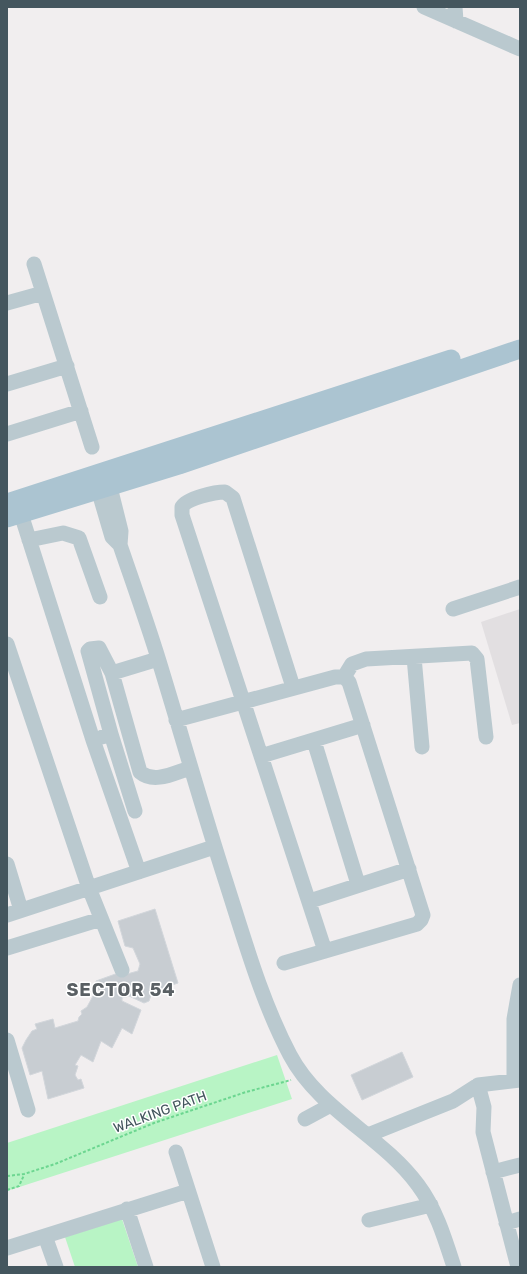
<svg xmlns="http://www.w3.org/2000/svg" width="527" height="1274" font-family="Rubik,sans-serif">
<rect width="100%" height="100%" fill="#f1eeef"/>
<path fill="#e2dfe1" d="M520,609V723L512,725L481,622Z"/>
<path fill="#b8f4c5" d="M277,1055L292,1099L7,1191V1143Z
M122,1219L138,1267H75L65,1237Z"/>
<path fill="#c8cdd2" stroke="#d2d6db" d="M155,909L178,983L152,992L149,1001L144,1003L129,996L122,998V1001L141,1010L132,1034L122,1028L112,1048L101,1041L93,1062L81,1055L75,1065L78,1066L75,1075L78,1080L81,1079L84,1088L48,1099L42,1071L30,1075L22,1048L26,1040L32,1031L37,1029L35,1024L53,1019L55,1028L78,1021L79,1017L82,1014L81,1011L87,1007L93,996L100,993L96,981L121,972L127,974L138,971L140,964L133,948L125,946L118,921Z
M402,1052L413,1077L362,1100L351,1075Z"/>
<g fill="none" stroke-linecap="round" stroke-linejoin="round">
<path stroke="#6cd690" stroke-width="2" stroke-dasharray="3 2" stroke-linecap="butt" d="M7,1176L24,1174L55,1164L154,1123L246,1092L291,1080
M7,1190L19,1186L24,1175"/>
<path stroke="#bac9cf" stroke-width="15" d="M424,7L520,49
M455,7L456,21
M34,264L92,447
M7,303L43,293
M7,384L67,366
M7,434L81,411
M107,475L121,531L120,545C133,583 147,622 159,661C181,733 202,807 225,879C244,938 261,1000 290,1055C319,1110 382,1136 418,1185C436,1209 445,1239 454,1267
M95,479L112,537L120,545
M21,514L93,740L139,872
M29,540L63,533L79,538L100,597
M453,609L520,587
M7,644L89,888L122,970
M414,657L422,747
M112,673L140,772C154,784 174,773 190,768
M344,677L352,664L366,659L472,653L477,659L486,737
M293,687L233,498L225,492C215,492 187,498 182,507V515L325,951
M176,720L335,677H344L349,682L423,915L421,920L417,924L284,963
M111,734L88,651L90,649L99,648L112,673L158,659
M102,737L111,734L135,811
M314,741L358,884
M261,756L363,725
M7,864L21,910
M310,901L409,869
M7,915L214,847
M7,948L101,919
M7,1040L28,1110
M514,1080V1019L520,985
M478,1085L484,1107L483,1132L518,1267
M305,1119L331,1105
M368,1135L453,1101L478,1085L520,1080
M176,1152L213,1267
M493,1172L520,1165
M127,1209L146,1267
M369,1220L431,1205
M506,1223L520,1219
M45,1236L56,1267
M7,1248L188,1191"/>
<path stroke="#abc4d1" stroke-width="19" d="M7,503L451,359
M7,518L179,465L520,349"/>
</g>
<g text-anchor="middle" dominant-baseline="central" stroke-width="3" stroke-linejoin="round" paint-order="stroke">
<g font-size="14" fill="#44565e" stroke="#fff">
<text transform="translate(160 1112) rotate(-20)">WALKING PATH</text>
</g>
<g font-size="18" font-weight="bold" letter-spacing="1" fill="#5a6064" stroke="#fff">
<text x="121" y="990">SECTOR 54</text>
</g>
</g>
<rect width="527" height="1274" fill="none" stroke="#44565e" stroke-width="16"/>
</svg>
